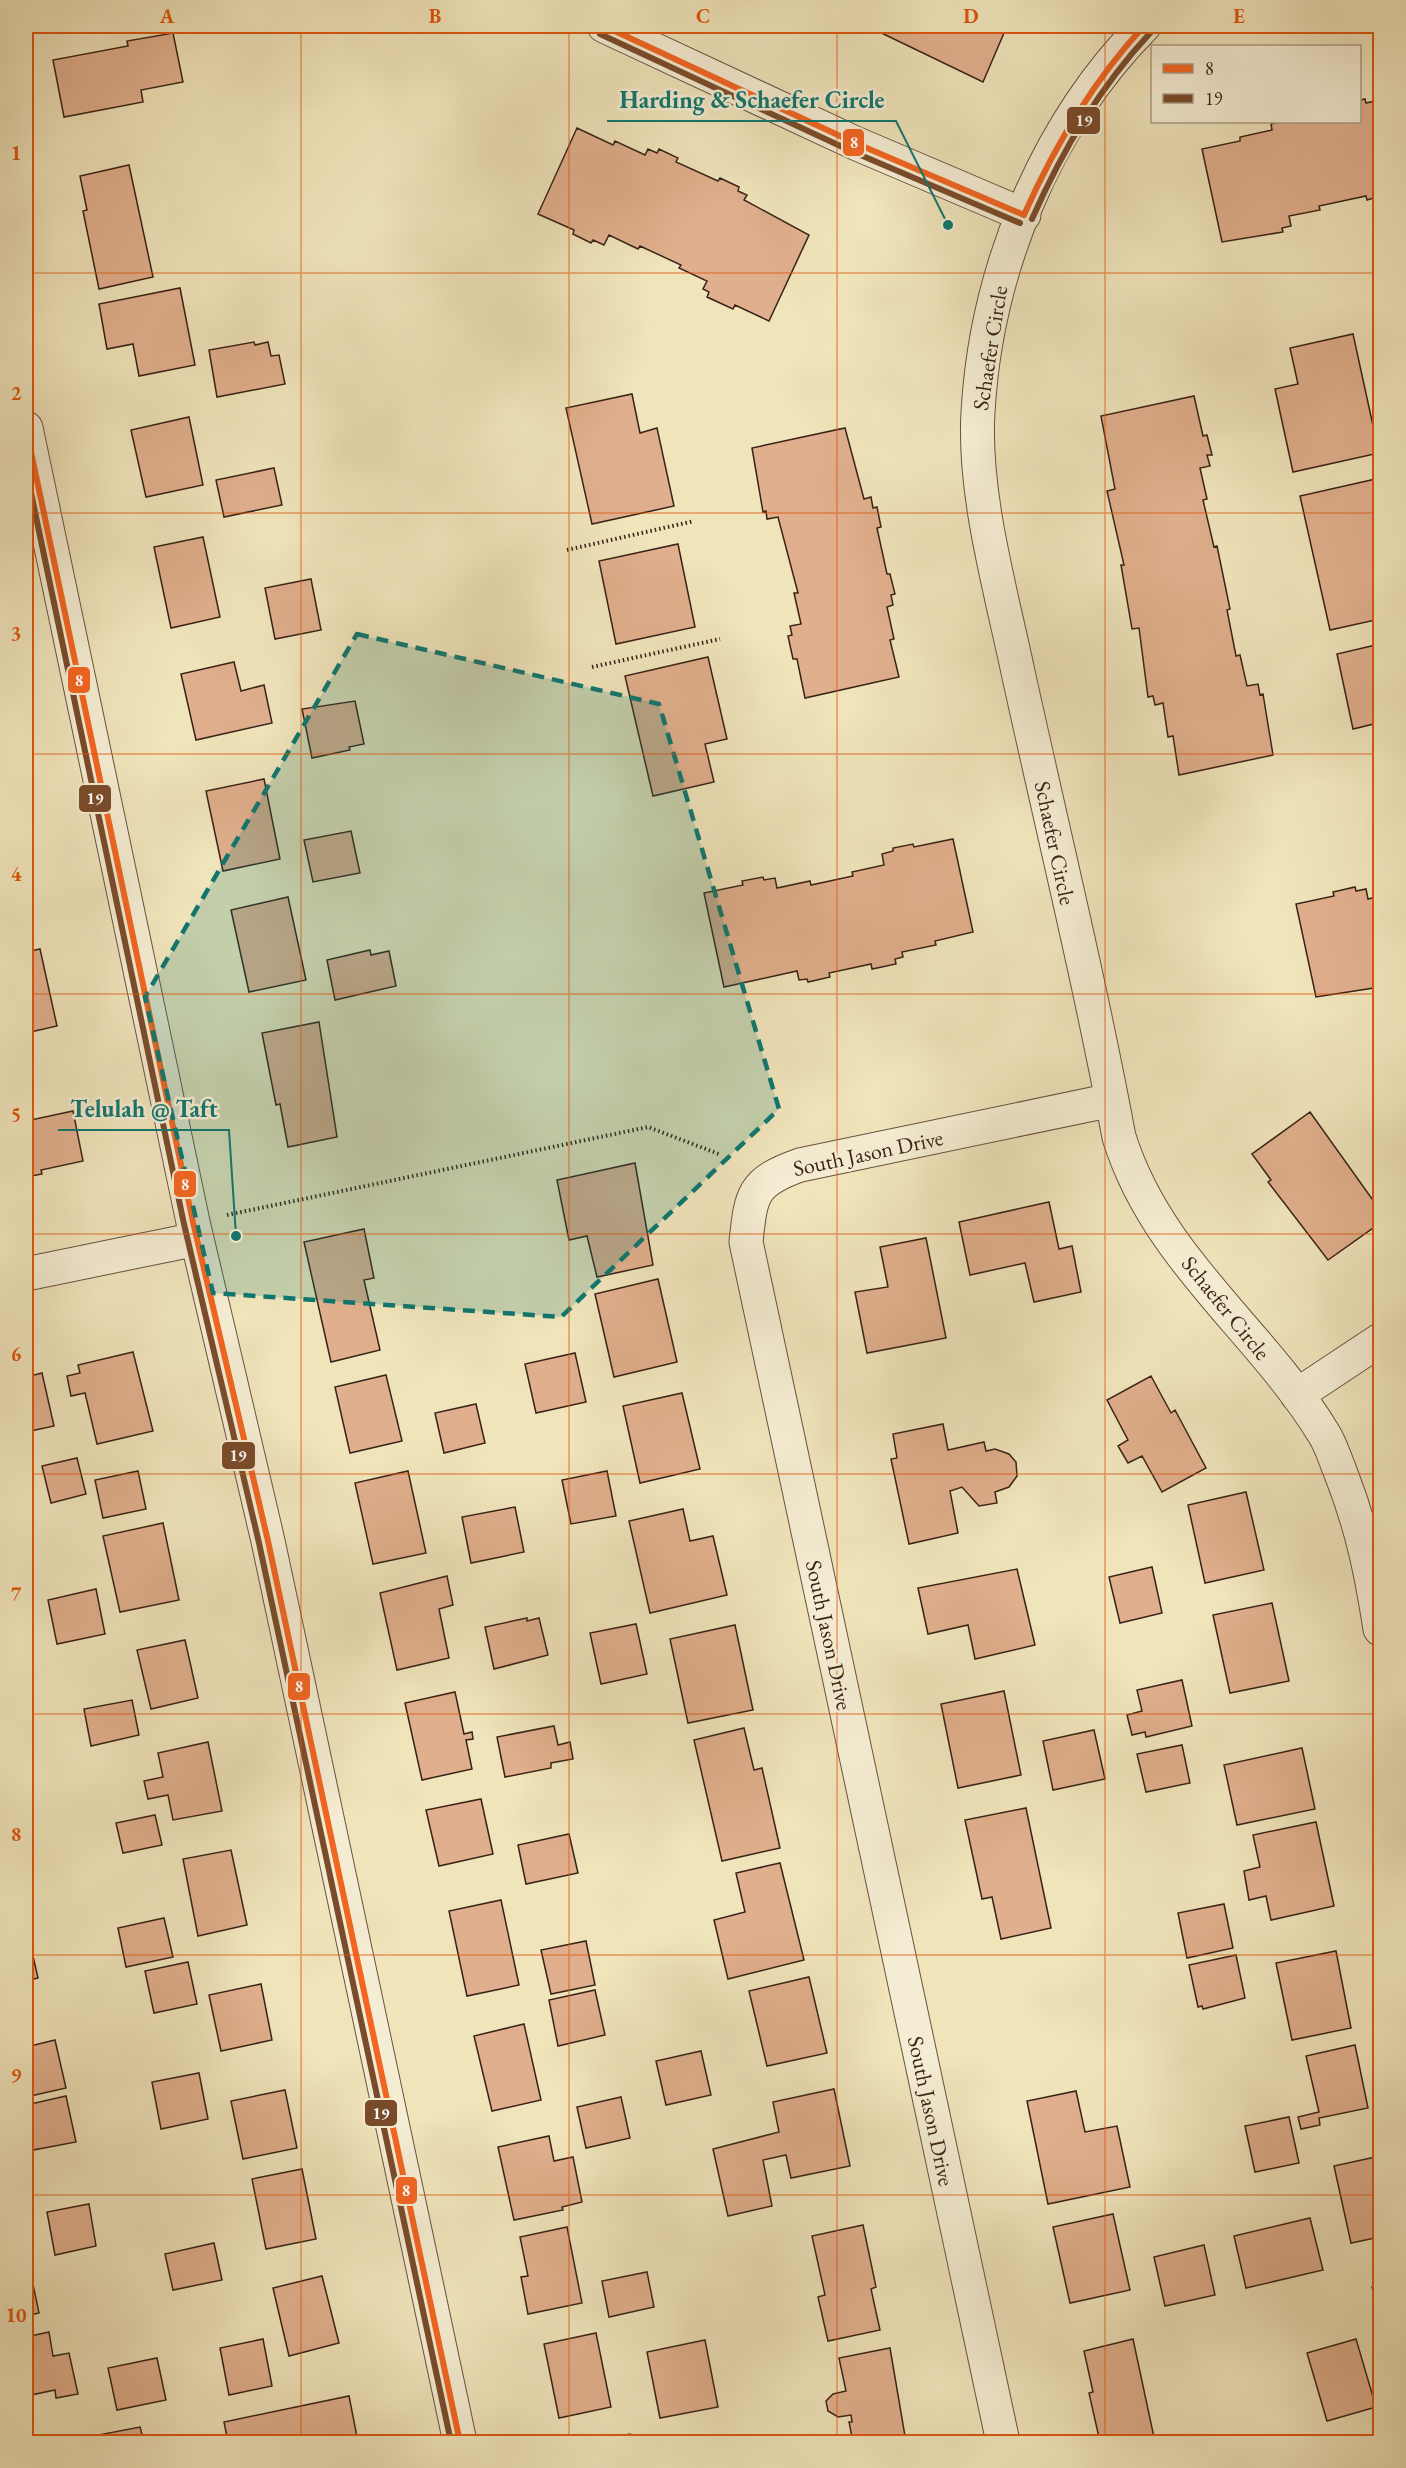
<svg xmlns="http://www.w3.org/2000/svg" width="1406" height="2468" font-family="'EB Garamond',serif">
<rect width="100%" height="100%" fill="#f0e4bb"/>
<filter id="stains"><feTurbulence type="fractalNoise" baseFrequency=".00333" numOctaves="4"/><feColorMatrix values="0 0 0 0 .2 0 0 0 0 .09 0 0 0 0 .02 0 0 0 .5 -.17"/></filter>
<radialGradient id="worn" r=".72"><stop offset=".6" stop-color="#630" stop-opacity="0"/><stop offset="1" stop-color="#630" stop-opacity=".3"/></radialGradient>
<path fill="#e0af8d" stroke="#392217" stroke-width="1.5" d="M867,26H1007L983,82Z
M173,33L183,82L141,90L143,102L64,117L53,60L128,46L127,41Z
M1365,99L1366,103L1375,101L1376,108L1380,107V196L1367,200L1366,196L1319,206L1320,210L1289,216L1291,226L1282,228L1283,232L1222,242L1202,149L1240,141V137L1272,130L1271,124L1279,122H1360V100Z
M577,128L613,145L615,141L645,155L648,149L657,153L659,149L678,158L676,162L718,181L720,178L739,187L738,191L747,195L744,200L809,235L769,321L735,305L733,309L707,297L709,292L703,289L707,281L679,268L681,265L640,246L638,249L609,235L604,245L593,240L591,243L573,234L574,230L538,214Z
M129,165L153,277L99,289L83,211L87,210L80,176Z
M180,288L195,365L139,376L133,344L107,349L99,304Z
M1353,334L1379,453L1293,472L1275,389L1298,384L1290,348Z
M254,342L255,345L268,342L271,356L279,355L285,384L217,397L209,350Z
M632,394L640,433L657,428L674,506L592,524L566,408Z
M1194,396L1203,436L1207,435L1212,455H1207L1210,466L1200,468L1207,499L1203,500L1214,547L1217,546L1230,609L1227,610L1236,656L1240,655L1247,686L1258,684L1260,695L1263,694L1273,755L1179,775L1173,736L1168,737L1163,703L1155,705L1153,696L1148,697L1139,628L1132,629L1121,565H1124L1107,491L1115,489L1101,416Z
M189,417L203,485L146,497L131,430Z
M845,428L864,499L871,497L873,508L877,507L881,527L877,528L887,574H890L895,594L891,595L893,605L887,607L894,639L890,640L899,677L805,698L797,659H793L788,636L792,635L790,626L801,624L794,593H798L778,517L767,519L766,511L763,512L752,448Z
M274,468L282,505L224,517L216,480Z
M1380,478V619L1330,630L1300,496Z
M203,537L220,617L171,628L154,547Z
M678,544L695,627L616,644L599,561Z
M311,579L321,630L275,639L265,588Z
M1380,644V754L1374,724L1353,729L1337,654Z
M708,657L727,739L705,744L714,782L653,796L625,676Z
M234,662L241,691L264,685L272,723L196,740L181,674Z
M355,701L364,744L349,747L350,750L312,758L302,709Z
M264,779L280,859L223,871L206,791Z
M351,831L360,873L313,882L304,840Z
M953,839L973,932L935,941L936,945L902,952L903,957L895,959L896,964L872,969L871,964L829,973L830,977L808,982L807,979L799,980L797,971L724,987L704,893L743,885L742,881L763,877L764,880L775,878L777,888L810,881L811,885L853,876L852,872L884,865L882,854L893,851V848L913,844L914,847Z
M26,885L31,910L26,911Z
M1355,887L1356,891L1366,889L1368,899L1380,896V987L1316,997L1296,904L1334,896L1333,892Z
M288,897L306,980L249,992L231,910Z
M40,949L57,1026L26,1033V952Z
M370,950L371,955L389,951L396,986L335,1000L327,960Z
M319,1022L337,1137L288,1147L280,1104L276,1105L262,1033Z
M73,1111L83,1161L41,1170L42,1174L26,1177V1121Z
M1310,1112L1380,1210V1223L1328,1260L1268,1182L1271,1180L1252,1154Z
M635,1163L653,1265L597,1277L587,1236L569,1240L557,1180Z
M1049,1202L1059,1249L1072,1246L1081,1292L1034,1302L1025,1263L970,1275L959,1222Z
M364,1229L374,1278L364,1280L380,1350L331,1362L304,1242Z
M926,1238L946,1338L867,1353L855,1292L888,1287L880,1247Z
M658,1279L677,1362L614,1377L595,1294Z
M133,1352L153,1431L97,1444L85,1393L71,1396L67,1376L80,1373L78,1365Z
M575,1353L586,1402L536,1413L525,1364Z
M42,1373L54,1426L26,1432V1377Z
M386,1375L402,1441L350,1453L335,1387Z
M1151,1376L1171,1413L1175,1410L1206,1468L1162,1492L1142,1456L1128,1463L1118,1446L1128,1440L1107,1400Z
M682,1393L700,1469L640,1483L623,1406Z
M476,1404L485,1443L444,1453L435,1413Z
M943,1424L948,1450L984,1442L986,1451L995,1449L1009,1454L1016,1462L1017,1476L1009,1487L995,1492L997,1503L979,1506L962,1487L950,1491L958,1533L909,1544L891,1459L897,1458L893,1434Z
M77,1458L86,1494L51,1503L42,1466Z
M138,1471L146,1509L103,1518L95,1480Z
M408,1471L426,1553L373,1564L355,1483Z
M607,1471L616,1516L571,1524L562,1480Z
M1246,1492L1264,1570L1205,1583L1188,1505Z
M515,1507L524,1552L471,1563L462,1517Z
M683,1509L690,1541L713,1536L727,1595L650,1613L629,1521Z
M163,1523L179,1600L120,1612L103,1536Z
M1152,1567L1162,1613L1120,1623L1109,1577Z
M1017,1569L1035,1645L975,1659L968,1625L928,1634L918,1588Z
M447,1576L453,1605L439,1609L449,1658L397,1670L380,1593Z
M96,1589L105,1634L57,1644L48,1600Z
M1272,1603L1289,1681L1230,1693L1213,1615Z
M527,1618V1621L539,1618L548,1655L494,1669L485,1627Z
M636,1624L647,1674L601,1684L590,1633Z
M735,1625L753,1710L688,1723L670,1639Z
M185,1640L198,1698L151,1709L137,1650Z
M1182,1680L1192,1726L1146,1737L1145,1732L1132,1735L1127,1715L1142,1711L1137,1690Z
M1004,1691L1021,1775L958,1788L941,1704Z
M455,1692L464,1734L472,1732L473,1739L466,1740L472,1769L422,1780L405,1703Z
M132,1700L139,1735L91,1746L84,1709Z
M554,1726L558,1745L570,1742L573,1759L551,1763V1768L505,1777L497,1737Z
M744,1728L754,1770L762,1768L780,1848L722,1861L694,1740Z
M1094,1730L1105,1779L1053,1790L1043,1741Z
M208,1742L222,1811L173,1820L168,1795L148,1799L144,1781L163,1777L158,1753Z
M1182,1745L1190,1783L1146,1792L1137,1754Z
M1302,1748L1315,1809L1237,1825L1224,1765Z
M481,1799L493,1854L439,1866L426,1810Z
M1026,1808L1051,1928L1001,1939L992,1897L982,1899L965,1820Z
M155,1815L162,1845L123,1853L116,1823Z
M1316,1822L1334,1906L1271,1920L1266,1896L1249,1900L1244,1871L1260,1867L1253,1835Z
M569,1834L578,1873L526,1884L518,1845Z
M231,1850L247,1925L198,1936L183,1859Z
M780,1863L804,1960L728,1979L714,1920L745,1912L736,1873Z
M501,1900L519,1985L467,1996L449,1911Z
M1224,1904L1233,1948L1187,1958L1178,1913Z
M164,1918L173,1957L126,1967L118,1928Z
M28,1934L38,1978L26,1981V1935Z
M586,1941L595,1985L551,1994L541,1950Z
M1336,1951L1351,2028L1292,2040L1276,1963Z
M1236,1955L1245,1998L1203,2009L1202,2006L1198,2007L1189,1965Z
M188,1962L197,2004L154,2013L145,1971Z
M809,1977L827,2053L767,2066L749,1991Z
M261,1984L272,2040L221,2051L209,1995Z
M595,1990L605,2035L558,2046L549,2000Z
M524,2024L541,2100L492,2111L474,2036Z
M55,2040L66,2088L26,2097V2047Z
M1355,2045L1368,2108L1319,2118L1320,2125L1301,2129L1298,2117L1319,2112L1306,2056Z
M701,2051L711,2095L666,2105L656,2061Z
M199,2073L208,2119L161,2129L152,2082Z
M834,2089L850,2166L791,2178L786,2155L763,2160L772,2206L728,2216L713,2149L779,2132L773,2102Z
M285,2090L297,2148L243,2159L231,2101Z
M1076,2091L1085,2132L1117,2126L1130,2187L1048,2204L1027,2101Z
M66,2096L76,2142L33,2150L26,2105Z
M621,2097L630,2138L586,2148L577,2107Z
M1289,2117L1299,2163L1255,2172L1245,2126Z
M549,2136L554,2161L573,2157L582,2202L562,2207L563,2210L514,2220L498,2147Z
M1380,2156V2237L1351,2243L1334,2166Z
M302,2169L316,2239L266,2249L252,2179Z
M89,2204L96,2246L55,2255L47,2212Z
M1113,2214L1130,2290L1070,2303L1053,2227Z
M1310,2218L1323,2270L1246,2288L1234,2236Z
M863,2225L876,2287L871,2289L880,2330L828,2341L818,2297L825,2295L812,2236Z
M567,2227L582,2303L528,2314L521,2277L528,2276L520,2237Z
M214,2243L222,2280L173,2290L165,2254Z
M1204,2245L1215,2295L1165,2306L1154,2257Z
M26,2251L39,2313L26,2316Z
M647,2272L654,2307L609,2317L602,2281Z
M322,2276L339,2343L289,2356L273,2288Z
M1380,2285V2316L1372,2287Z
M49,2332L53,2356L69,2353L78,2394L56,2398L55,2390L26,2396V2337Z
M596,2333L611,2407L559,2418L544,2344Z
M263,2339L272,2386L229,2395L220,2348Z
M1133,2339L1155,2442H1100L1089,2393L1093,2392L1084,2351Z
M1356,2339L1376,2407L1327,2421L1307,2353Z
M705,2340L718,2407L660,2418L647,2352Z
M890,2348L906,2442H853L849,2422H852L851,2415L838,2417L828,2411L826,2401L833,2394L846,2391L839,2358Z
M157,2358L166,2400L117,2410L108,2368Z
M349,2396L358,2442H228L224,2422Z
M140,2427L144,2442H62Z
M630,2434L632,2442H587Z"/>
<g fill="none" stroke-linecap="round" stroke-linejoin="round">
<g stroke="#675240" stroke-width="35">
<path id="minor" d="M604,26L855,143L1024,215
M1144,26C1045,126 986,271 978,412C973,494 1001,591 1018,672C1052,827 1090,982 1119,1137C1157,1259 1260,1329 1324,1434C1331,1445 1335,1459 1340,1471C1362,1527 1371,1571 1380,1629
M26,428L193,1222L268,1541L460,2442
M26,1274L197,1239
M1297,1395L1380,1340
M1003,2442L746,1242C751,1194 752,1182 800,1165L1112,1100"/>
</g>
<path stroke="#392217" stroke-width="4" stroke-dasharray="1.5 3" stroke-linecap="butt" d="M567,550L694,521
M592,667L720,639
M227,1215L648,1127L719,1154"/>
<use href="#minor" stroke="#f5edd3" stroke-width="33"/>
<g stroke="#f5edd3" stroke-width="10">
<path id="bus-1" d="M604,26L855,143L1024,215
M1024,215C1055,145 1092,82 1144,26
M26,428L193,1222L268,1541L460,2442"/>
</g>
<g stroke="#f5edd3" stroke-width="10">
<path id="bus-2" d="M600,34L851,151L1020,223
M1032,219C1063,149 1099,88 1151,32
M26,469L184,1224L259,1543L451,2442"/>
</g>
<use href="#bus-1" stroke="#f26522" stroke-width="6"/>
<use href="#bus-2" stroke="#7a4b2a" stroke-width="6"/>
</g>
<path fill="#0f766e" fill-opacity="0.2" stroke="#0f766e" stroke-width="4.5" stroke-dasharray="12 8" stroke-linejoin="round" d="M357,634L659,704L779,1109L561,1317L213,1293L145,997Z"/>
<path fill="none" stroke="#df560d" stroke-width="1.5" stroke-opacity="0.55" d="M301,26V2442M569,26V2442M837,26V2442M1105,26V2442M26,273H1380M26,513H1380M26,754H1380M26,994H1380M26,1234H1380M26,1474H1380M26,1714H1380M26,1955H1380M26,2195H1380"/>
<g text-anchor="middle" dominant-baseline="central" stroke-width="5" stroke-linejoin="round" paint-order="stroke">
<g font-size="22" fill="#392217" stroke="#f5edd3">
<text transform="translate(990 348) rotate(-81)">Schaefer Circle</text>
<text transform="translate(1055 843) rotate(78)">Schaefer Circle</text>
<text transform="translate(868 1153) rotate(-12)">South Jason Drive</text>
<text transform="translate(1226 1308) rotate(51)">Schaefer Circle</text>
<text transform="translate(829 1635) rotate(78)">South Jason Drive</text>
<text transform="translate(931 2111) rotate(78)">South Jason Drive</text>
</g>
</g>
<path fill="none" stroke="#0f766e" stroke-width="2" d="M948 225L896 121H607M236 1236L229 1130H58"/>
<g fill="#0f766e" stroke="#f5edd3" stroke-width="2">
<circle cx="948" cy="225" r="6"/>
<circle cx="236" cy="1236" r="6"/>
</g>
<g font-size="24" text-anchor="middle" font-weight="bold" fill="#0f766e" stroke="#f5edd3" stroke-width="5" stroke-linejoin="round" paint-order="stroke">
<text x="752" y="108">Harding &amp; Schaefer Circle</text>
<text x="144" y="1117">Telulah @ Taft</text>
</g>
<g stroke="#f5edd3" stroke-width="2">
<rect x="1066" y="106" width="35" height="29" rx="6" fill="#7a4b2a"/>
<rect x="842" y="128" width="23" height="29" rx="6" fill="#f26522"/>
<rect x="67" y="666" width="24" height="28" rx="6" fill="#f26522"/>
<rect x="78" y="784" width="34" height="29" rx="6" fill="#7a4b2a"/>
<rect x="173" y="1170" width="24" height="28" rx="6" fill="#f26522"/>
<rect x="221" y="1441" width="35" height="29" rx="6" fill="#7a4b2a"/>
<rect x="287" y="1672" width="24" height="29" rx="6" fill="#f26522"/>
<rect x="364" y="2099" width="34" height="28" rx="6" fill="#7a4b2a"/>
<rect x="395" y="2176" width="23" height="29" rx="6" fill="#f26522"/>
</g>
<g font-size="16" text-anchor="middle" font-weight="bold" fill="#fff">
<text x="1084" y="126">19</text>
<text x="854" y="148">8</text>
<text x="79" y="686">8</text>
<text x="95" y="804">19</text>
<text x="185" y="1190">8</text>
<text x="238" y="1461">19</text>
<text x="299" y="1692">8</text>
<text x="381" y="2119">19</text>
<text x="406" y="2196">8</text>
</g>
<rect width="1406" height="2468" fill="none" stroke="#f0e4bb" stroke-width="66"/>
<rect x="1151" y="45" width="210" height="78" fill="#f5edd3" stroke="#aa9c88" stroke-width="1.5"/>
<rect x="1163" y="64" width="30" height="9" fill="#f26522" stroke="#aa9c88" stroke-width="1.5"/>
<text x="1205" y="75" font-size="18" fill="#392217">8</text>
<rect x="1163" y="94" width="30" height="9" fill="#7a4b2a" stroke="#aa9c88" stroke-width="1.5"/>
<text x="1205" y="105" font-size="18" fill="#392217">19</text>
<rect x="33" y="33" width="1340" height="2402" fill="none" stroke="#df560d" stroke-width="2"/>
<g font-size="20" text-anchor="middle" font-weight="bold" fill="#df560d">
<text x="167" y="23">A</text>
<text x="435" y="23">B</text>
<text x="703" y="23">C</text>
<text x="971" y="23">D</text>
<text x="1239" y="23">E</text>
<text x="16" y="160">1</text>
<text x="16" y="400">2</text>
<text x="16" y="640">3</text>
<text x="16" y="881">4</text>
<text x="16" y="1121">5</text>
<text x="16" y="1361">6</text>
<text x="16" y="1601">7</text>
<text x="16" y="1841">8</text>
<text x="16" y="2082">9</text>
<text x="16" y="2322">10</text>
</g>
<rect width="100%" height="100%" filter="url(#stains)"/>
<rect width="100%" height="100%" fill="url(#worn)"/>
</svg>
